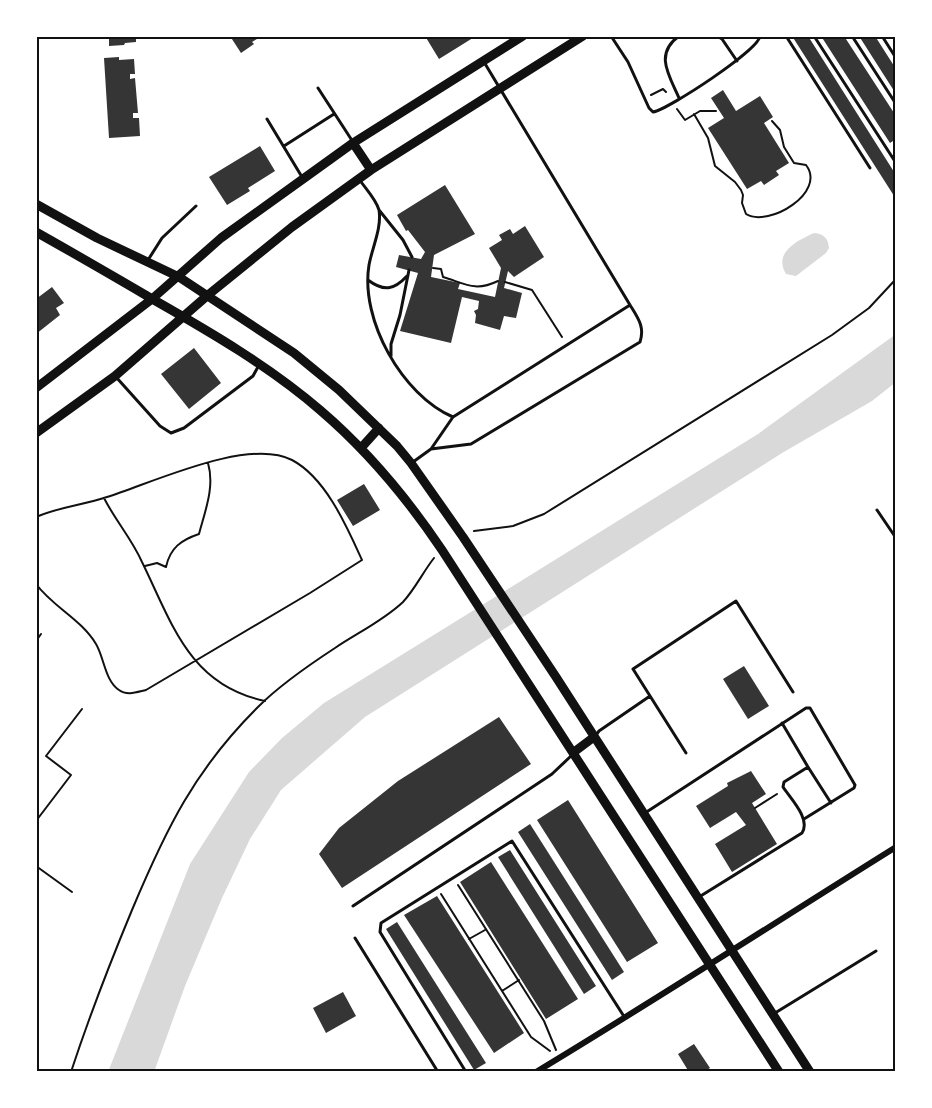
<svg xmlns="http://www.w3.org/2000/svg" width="932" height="1108" font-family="'PT Serif',serif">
<rect width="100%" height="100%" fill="#fff"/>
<path fill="#d9d9d9" d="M814,233C824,234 828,238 829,248L826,253L796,276L786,274C773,252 797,241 814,233Z
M896,334V382L872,401L782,453L365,717L281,790L250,839L222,898L185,986L154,1072H108L190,864L249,772L282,738L324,703L758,434Z"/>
<path fill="#353535" d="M109,36H136V42L125,43L124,45L109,46Z
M230,36H262L252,42L254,44L241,53Z
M425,36H476L439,59Z
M792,36H808L896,175V199Z
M821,36H844L896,116V128L894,129L896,139L890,143Z
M859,36H875L896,69V94Z
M119,57V60L134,59L135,74H130V79L135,78L138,113H133V118H139L140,136L109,138L104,58Z
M723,90L736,111L760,96L773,117L764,123L789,163L776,171L779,175L764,185L761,181L747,189L708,128L724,118L711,98Z
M260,146L275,171L248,188L250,191L227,205L209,177Z
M445,185L475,234L434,255L431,277L460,283L458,289L495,297L501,268L489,248L502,240L499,235L510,229L513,234L525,226L544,257L514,277L508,271L504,288L522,293L516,318L504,316L500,330L475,323L476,315L474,311L478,309L479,301L462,297L451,343L400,331L418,273L396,267L399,255L421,259L425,252L408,230L406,231L397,215Z
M52,287L64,303L56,308L60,315L36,334V299Z
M194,348L221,383L189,409L161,374Z
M364,484L380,510L353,526L337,500Z
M744,666L769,706L748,719L723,679Z
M499,717L531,764L342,888L319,854L339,828L398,781Z
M751,771L766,794L752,803L777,844L732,872L715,844L746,825L736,812L710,828L696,806L728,786L727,783Z
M568,800L658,943L627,962L537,820Z
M530,824L624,972L612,980L518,832Z
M510,850L596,986L584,994L498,857Z
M491,862L578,999L546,1019L460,882Z
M437,896L524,1033L494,1053L404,915Z
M397,922L486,1063L474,1070L386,929Z
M343,992L356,1016L326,1033L313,1008Z
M694,1044L710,1068L704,1072H689L678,1054Z"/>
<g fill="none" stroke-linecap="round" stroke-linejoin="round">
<path stroke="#111" stroke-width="2" d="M651,95L663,89L666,92
M677,109L685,120L700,111H716
M694,114L708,138L715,166L735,182L741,190L743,195L742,203L746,214C769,228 827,192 806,165L794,163L784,147L780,130L772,121
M433,268L441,269L443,277C466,284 475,292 498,281
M505,282L532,290L562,337
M104,498C115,520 132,539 142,562C172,623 189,685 265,701
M36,517C59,507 83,505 107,497C152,483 248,437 292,460C326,478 347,527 362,560L310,593L146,690C137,692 127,696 119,690C105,681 104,657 96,644C81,619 53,607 36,584
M36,522L38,539L36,542
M474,531L513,526L544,514L832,335L869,308L896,279
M145,566L157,563L166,567C170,548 181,540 199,534C205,511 215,487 208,463
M36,641L41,634
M755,808L777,794
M36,821L71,775L46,756L82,709
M36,866L72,892
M458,885L544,1021L556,1050
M441,894L531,1037L550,1051
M469,939L485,930
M502,991L519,980
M71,1072C89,1017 110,963 132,910C166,829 195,769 259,706C281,684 309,665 335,648C357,633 383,621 403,602C415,589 423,572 434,558"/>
<path stroke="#111" stroke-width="3" d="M611,36L628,62L649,108L653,112C669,109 759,50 760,36
M717,36L722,39L737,61
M786,36L870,168
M814,36L896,163
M852,36L896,104
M882,36L896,58
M318,88L353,142
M679,98C669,75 654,54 679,36
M267,119L302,177
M284,146L334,114
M893,158L896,153
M359,179C365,188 376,199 379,210C382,228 372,248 369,265C360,320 402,395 453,417
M379,210L403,240L412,257
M148,260L162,238L196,206
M368,280C384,292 394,290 407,276
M391,356V344L400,315L409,270
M116,377L160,426L171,433L184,428L253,376L259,365
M431,449L471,444L640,342C645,327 638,318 630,305
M413,462L431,449L453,417L630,305L484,62
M877,510L896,538
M596,735L599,731L650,696
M686,753L633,669L736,601L793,692
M808,767L831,803
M645,813L806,708H810L855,785L854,788L804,819
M699,897L802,833C811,819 791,799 783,787L784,782L808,767L782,723
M353,906L552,774L571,756
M355,938L438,1072
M775,1013L876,951
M466,1072L380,932L381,923L512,841L625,1018"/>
<path stroke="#111" stroke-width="6" d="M536,1072C657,999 776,922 896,847"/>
<path stroke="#111" stroke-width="9" d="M353,143L371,170
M36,204L97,238L179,277L294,353L339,390L397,446L411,463L463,537L556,677L810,1072
M36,232C75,254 115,277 154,300C212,333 270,367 320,410C368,451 407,498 442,550L779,1072
M36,388L152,299L221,238L303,179L353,143L523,36
M36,433L115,376L208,295L292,227L371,170L583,36
M361,448L379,428
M574,752L594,737"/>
</g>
<rect width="932" height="1108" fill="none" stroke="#ffffff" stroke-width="75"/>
<rect x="38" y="38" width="856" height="1032" fill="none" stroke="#111" stroke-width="2"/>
</svg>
